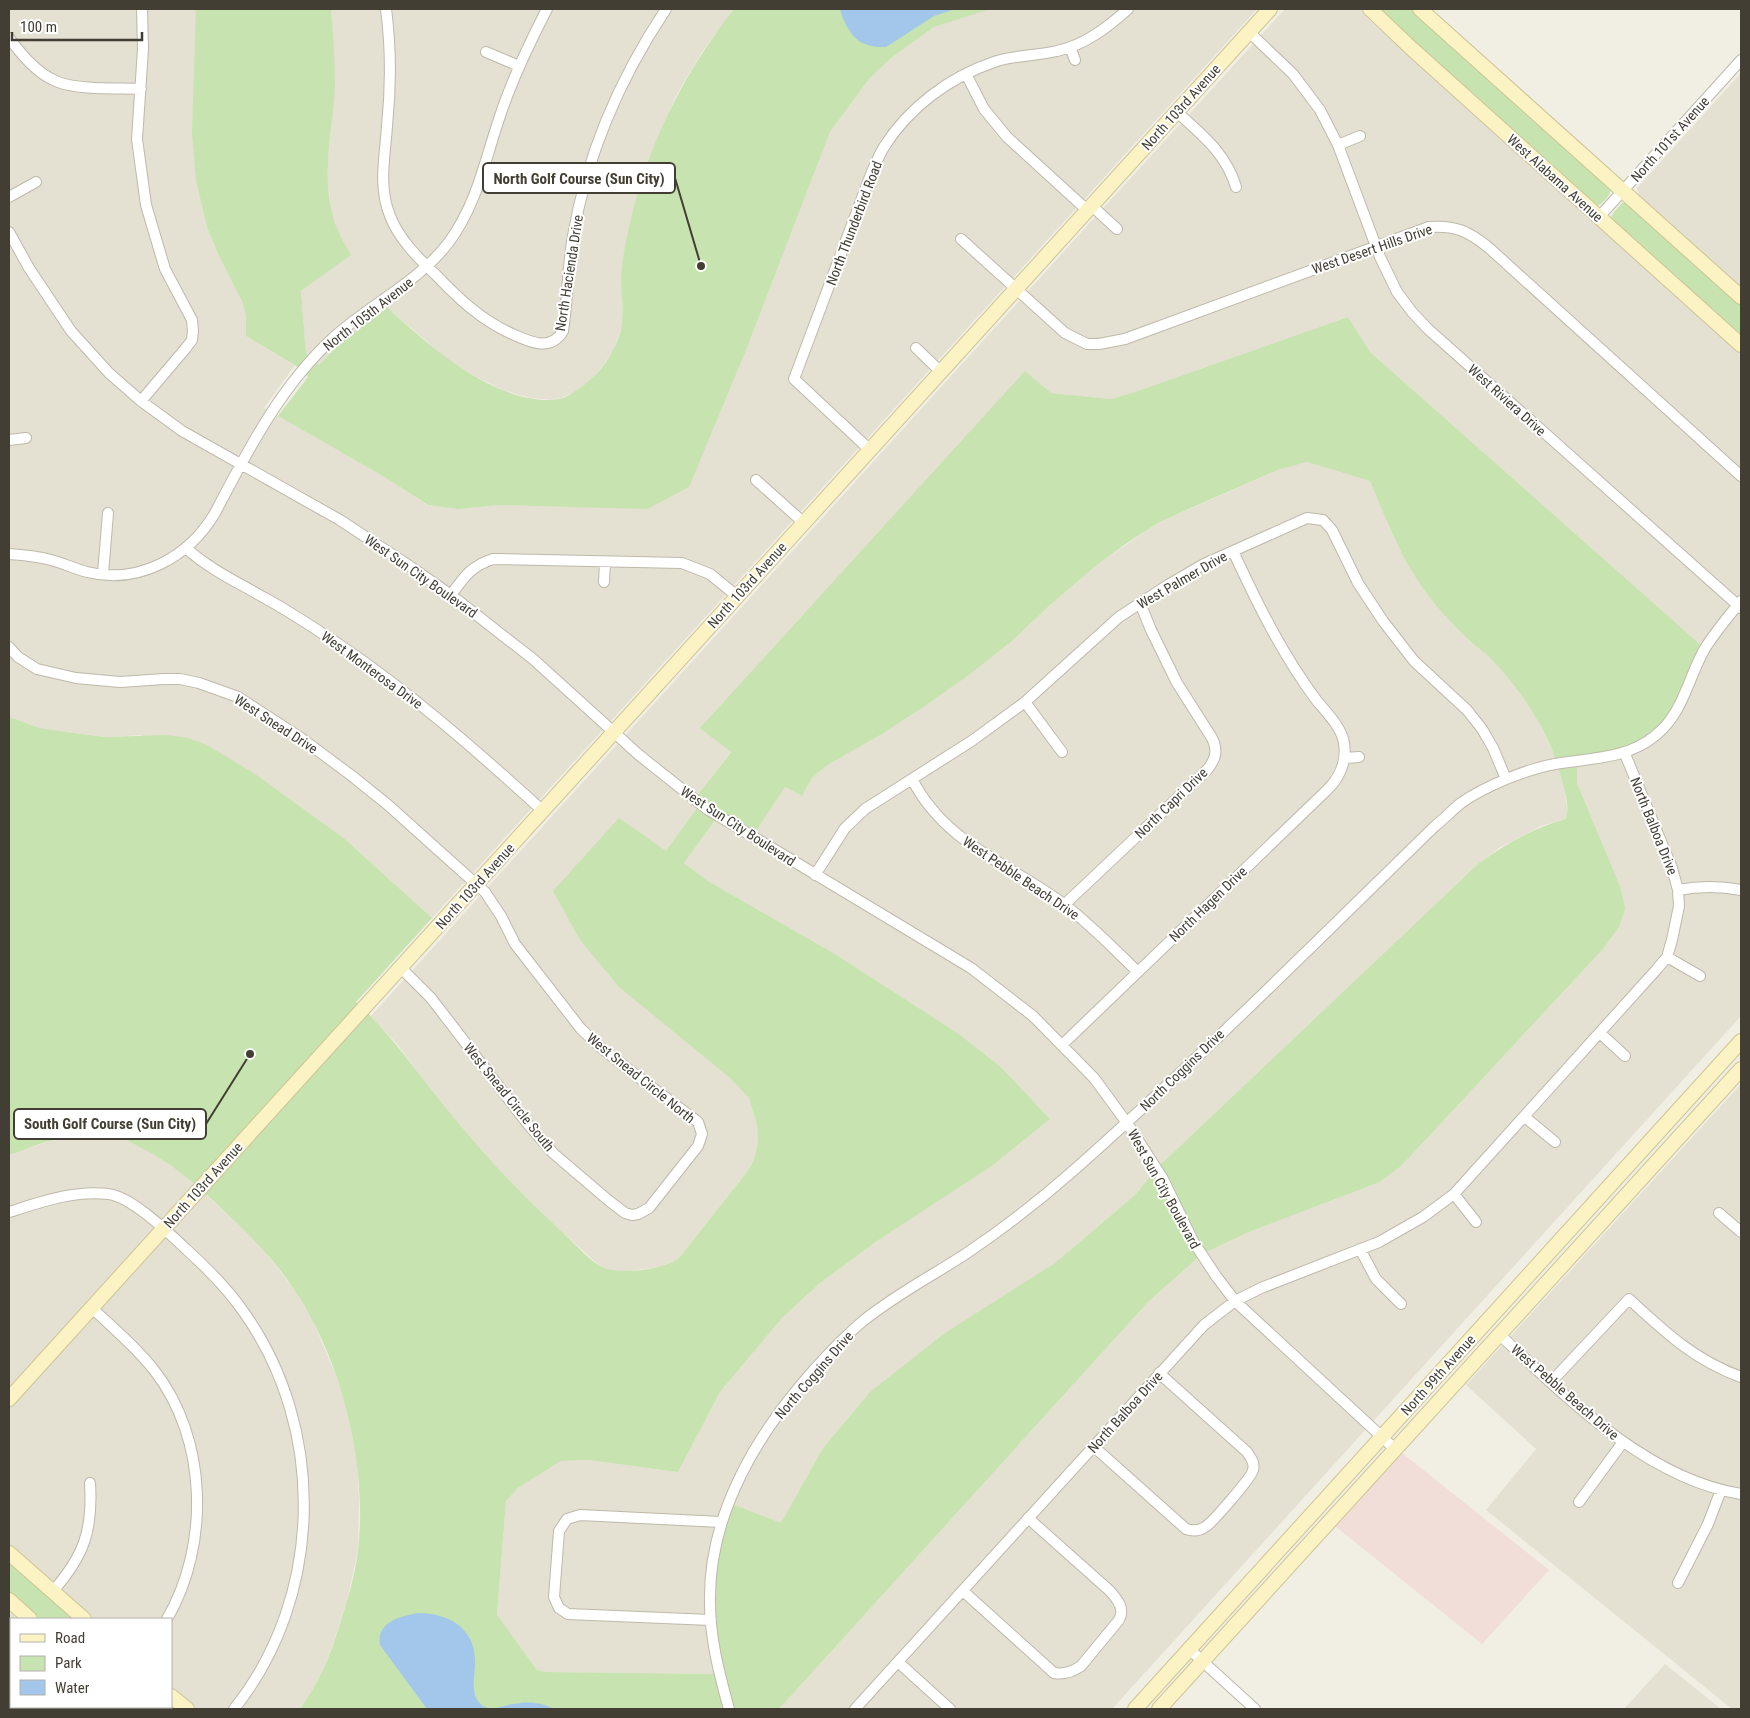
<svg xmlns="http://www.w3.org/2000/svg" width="1750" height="1718" font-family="'Roboto Condensed',sans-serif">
<rect width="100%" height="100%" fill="#f1eee4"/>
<path fill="#e4e0d2" d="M9,9H196L208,230L220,258L242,301L247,315L246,336L295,365L264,408L381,475L427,505L458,509L501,505L583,507L748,345L830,132L869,79L891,58L934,27L991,9H1257L432,918L346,840L141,735L105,737L74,733L40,728L9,717Z
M331,9H734L704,49L690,72L676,96L654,147L637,196L625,250L621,274L623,322L619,334L613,351L593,378L573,393L555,400L531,398L503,390L475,376L447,359L387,307L339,344L319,365L306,353L301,291L351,255L339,235L332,216L328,183V161L335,84Z
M1285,9H1361L1369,20L1741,355V1016L1112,1709H779L1148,1302L1202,1254L1249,1232L1380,1182L1400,1167L1419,1147L1602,950L1620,886L1577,783V761L1704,649L1370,352L1348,317L1135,392L1111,399L1051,393L701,728L731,751L695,799L700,804L666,852L554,891L580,940L729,1077L749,1098L757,1125L758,1144L753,1162L747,1172L679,1258L672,1264L662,1267L627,1271L617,1272L601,1267L538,1210L484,1155L436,1097L398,1045L371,1016L1107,204Z
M1741,73V288L1639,196L1637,188Z
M1307,462L1370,481L1394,538L1418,581L1439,608L1469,640L1492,659L1514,683L1534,712L1559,764L1568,811L1566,819L1541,826L1499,848L1479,863L1156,1169L1135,1195L1055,1263L870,1392L823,1448L781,1524L720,1674L544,1672L537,1670L497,1616L506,1501L518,1488L561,1461L588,1460L678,1472L720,1392L782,1318L820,1283L877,1241L992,1166L1050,1119L1002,1068L959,1034L835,954L708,881L684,863L718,816L752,836L785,787L802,796L812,778L826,766L882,734L925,706L969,675L1012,641L1050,605L1098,564L1158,523L1278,470Z
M1741,1084V1709H1732L1486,1510L1536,1449L1466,1385Z
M89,1136L122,1138L156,1155L182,1173L234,1220L258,1243L295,1291L312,1319L336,1376L345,1403L357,1459L359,1500L358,1549L347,1601L334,1641L322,1672L310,1696L300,1709H196L171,1688V1619H93L9,1546V1155L50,1141Z
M11,1613L17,1619H11V1707H117L120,1709H9V1616Z
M1665,1664L1721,1709H1624Z"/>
<path fill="#f1ded8" d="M1402,1453L1549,1570L1482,1644L1335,1526Z"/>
<path fill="#c7e3af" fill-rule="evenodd" d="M196,9H331C333,34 335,60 335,86C333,129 321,173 333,216C336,230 344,242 351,255L301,291L306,353L319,365L339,344L387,307C429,346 493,403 554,400C566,399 575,391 584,385C601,372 614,353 620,333C625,315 621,295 621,277C622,256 631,216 637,195C657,127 690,65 734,9H991L934,27L891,58L869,79L830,132L748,345L689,487L647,509L501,505L458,509L428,505L381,475L278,416L308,377L295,365L246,336V315L242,301L220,258L208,230L196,181L192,133Z
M1375,9H1414L1611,189C1610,196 1603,204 1596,206Z
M1622,203H1629L1741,303V339L1610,219L1614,212Z
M1348,317L1370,352L1705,649L1684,697L1646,743L1577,761V783L1620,886L1625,909L1619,927L1602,950L1419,1147L1400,1167L1380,1182L1249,1232L1202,1254L1148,1302L779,1709H300C318,1685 330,1656 339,1627C347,1602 355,1576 358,1550C368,1467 342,1361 295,1291C274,1259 247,1232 219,1206C194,1183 170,1161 139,1147C134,1144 127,1140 121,1138C99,1133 72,1136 50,1141C36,1144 23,1151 9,1155V717L40,728L74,733L105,737L167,735L188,738L207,745L255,774L346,840L432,918L356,1002C387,1030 411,1064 437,1097C474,1144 515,1189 560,1230C570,1239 592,1263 602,1267C619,1275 665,1270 679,1258L747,1172L753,1162L758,1144L757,1125L749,1098L729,1077L619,987L580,940L553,891L619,818L666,851L700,804L694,800L731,752L700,728L1025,371L1051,393L1111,399L1135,392ZM1307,462L1370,481C1384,515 1398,550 1418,581C1432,602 1451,623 1470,641C1478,648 1486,653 1493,661C1524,693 1553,738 1562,781C1565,794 1570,806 1566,819C1533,828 1507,843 1479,863L1156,1169L1135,1195L1055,1263L945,1333L870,1392L823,1448L781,1523L729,1503L710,1597L719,1674L544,1672L537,1670L497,1615L506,1501L518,1488L561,1461L588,1460L678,1472L720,1392L782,1318L820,1283L877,1241L992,1166L1050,1119L1002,1068L959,1034L835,954L708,881L684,863L718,816L752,837L785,787L802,796L812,778L826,766L882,734L925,706L969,675L1012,641L1050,605L1098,564L1127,543L1158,523L1193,507L1278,470Z
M9,1558L78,1619H37L9,1595Z"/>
<path fill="#a3c7eb" d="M840,9H955L934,16L886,47C879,47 872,47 865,44C852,40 843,21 840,9Z
M418,1613C447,1613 474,1627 475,1659C476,1675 468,1695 483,1706C492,1712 503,1705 513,1704C527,1701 542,1702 554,1709H427L380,1645C376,1622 401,1616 418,1613Z"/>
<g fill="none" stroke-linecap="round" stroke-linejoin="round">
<g stroke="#beb9aa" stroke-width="12">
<path id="street" d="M386,9C391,47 391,87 387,126C385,157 378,186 390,216C399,239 418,258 436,275C458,298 480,319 510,333C528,341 550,353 563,331C568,300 567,268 573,236C587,154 620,78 666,9
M1249,32L1293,74L1320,110L1338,145L1380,257L1397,292L1412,312L1428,329L1741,608
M9,38C22,55 37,74 58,82C79,90 118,88 141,89
M1070,47L1075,60
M486,52L519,66
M966,74L984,109L1007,137L1087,210
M1177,112C1202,135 1226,153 1236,187
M1338,145L1360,136
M9,197L36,182
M1092,206L1117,229
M1599,217L1741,60
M9,232L29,268L71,331L109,373L141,401L182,431L340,520L411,567L451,595L533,659L639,755L707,809L971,968L1033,1016L1094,1078L1127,1123L1163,1179L1193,1241L1216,1276L1235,1301L1395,1449
M961,239L1065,333L1087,344H1099L1125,339L1429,227C1455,225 1468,231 1488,247L1741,476
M916,348L941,372
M141,401L186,348L192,340L193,331L192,320L165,269L146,205L137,139L143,49L142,9
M9,440L26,438
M870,450L794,379L871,174C875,165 879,155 884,147C909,107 950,77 994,62C1014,55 1036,56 1057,51C1085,45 1108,27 1128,9
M756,480L804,523
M186,548C209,569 237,582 263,597C289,611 313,627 337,643C411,693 477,751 543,811
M9,554C23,555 37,556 51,560C63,563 75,569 87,572C139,585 189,557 215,513C248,450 280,387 333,338C370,304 418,283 449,242C477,204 485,160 500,116C512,79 529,44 547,9
M103,574L108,513
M604,582L605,562
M451,595C464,577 471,566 493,559L682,563L710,574L737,596
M9,647L18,657L37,669L76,678L120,682L164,679H180L199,683L238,697L301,738L352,776L388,805L485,892L501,916L515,944L581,1029L599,1046L637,1076L698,1122L702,1134L698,1146L649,1208L638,1214L632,1215L625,1213L608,1200L553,1153L527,1123L431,998L401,968
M1025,702L1062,752
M1345,758L1359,757
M912,779C946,845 1009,863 1065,905C1091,925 1114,949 1138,972
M815,875L845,828L865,809L973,740L1025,702L1119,617L1168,585L1204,564L1307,518L1323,520L1332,530L1358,583L1383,621L1414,661L1467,710L1482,729L1493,748L1506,779
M1678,890C1700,886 1720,886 1741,890
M1064,905L1207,770C1216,759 1218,750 1212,738L1177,683L1151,630L1140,603
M1667,957L1700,976
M1600,1033L1625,1056
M1062,1045L1326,791C1339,779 1347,762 1344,743C1342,728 1327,713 1317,701C1282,654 1258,605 1233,551
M1525,1117L1555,1142
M1454,1194L1476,1222
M9,1212C41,1202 74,1190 108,1194C131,1196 170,1234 187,1250C208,1269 227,1288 243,1311C327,1428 324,1597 234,1709
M1719,1213L1741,1232
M1360,1249L1376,1279L1401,1304
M92,1308C113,1328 136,1347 154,1370C208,1439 210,1545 167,1619
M1500,1335C1567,1398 1647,1479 1741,1494
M1551,1382L1629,1299C1665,1332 1694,1360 1741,1377
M1093,1446L1186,1529C1192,1531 1199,1531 1205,1527C1212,1523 1252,1477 1253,1470C1255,1463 1251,1458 1247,1452L1159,1373
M1579,1502L1623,1442
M1678,1583L1708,1524L1721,1490
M53,1591C84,1556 93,1530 90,1483
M963,1591L1054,1673C1064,1675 1072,1672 1081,1666L1119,1620C1125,1609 1118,1600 1110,1591L1028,1518
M711,1620L568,1614L559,1608L554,1597L559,1531L567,1519L580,1515L721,1522
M1189,1649L1255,1709
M898,1662L950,1709
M729,1709C719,1673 709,1635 710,1597C710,1512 758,1433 812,1372C828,1354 845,1336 863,1321C895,1295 930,1277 964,1255C1003,1229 1039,1201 1074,1170C1198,1060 1316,942 1435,826C1444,819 1452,810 1461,803C1485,786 1527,769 1555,764C1590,758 1628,759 1656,735C1683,713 1688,679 1704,650C1715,632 1728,617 1741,601
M855,1709L1204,1325L1235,1301L1261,1288L1379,1242L1423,1217L1454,1194L1657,969L1667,957L1672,940L1679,906L1678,890L1672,868L1625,754"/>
</g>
<g stroke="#cec496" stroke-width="16">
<path id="secondary" d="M1370,9L1411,48L1741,345
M1420,9L1741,297
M9,1399L1270,9
M9,1553L84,1619
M9,1600L30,1619
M171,1696L187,1709
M130,1707L133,1709
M1135,1709L1741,1041
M1159,1709L1741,1069"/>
</g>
<use href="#street" stroke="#fff" stroke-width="10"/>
<use href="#secondary" stroke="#fbf3c4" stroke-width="14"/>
</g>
<g text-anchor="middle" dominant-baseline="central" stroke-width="4" stroke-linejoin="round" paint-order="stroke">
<g font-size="14" fill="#423e34" stroke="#fff">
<text transform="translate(1181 107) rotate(-48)">North 103rd Avenue</text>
<text transform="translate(1670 139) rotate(-48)">North 101st Avenue</text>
<text transform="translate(1555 178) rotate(42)">West Alabama Avenue</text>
<text transform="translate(854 223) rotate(-69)">North Thunderbird Road</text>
<text transform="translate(1372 249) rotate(-19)">West Desert Hills Drive</text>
<text transform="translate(569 273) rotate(-81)">North Hacienda Drive</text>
<text transform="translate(368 314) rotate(-38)">North 105th Avenue</text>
<text transform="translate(1507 400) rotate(42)">West Riviera Drive</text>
<text transform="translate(421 576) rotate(35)">West Sun City Boulevard</text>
<text transform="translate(1182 580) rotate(-30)">West Palmer Drive</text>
<text transform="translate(747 585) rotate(-48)">North 103rd Avenue</text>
<text transform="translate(372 670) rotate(36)">West Monterosa Drive</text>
<text transform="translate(276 724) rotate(33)">West Snead Drive</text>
<text transform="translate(1171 803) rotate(-44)">North Capri Drive</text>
<text transform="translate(738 826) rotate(33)">West Sun City Boulevard</text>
<text transform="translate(1654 826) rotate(68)">North Balboa Drive</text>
<text transform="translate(1021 878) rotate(34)">West Pebble Beach Drive</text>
<text transform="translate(475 886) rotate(-48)">North 103rd Avenue</text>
<text transform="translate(1208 904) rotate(-44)">North Hagen Drive</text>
<text transform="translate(1182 1070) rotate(-44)">North Coggins Drive</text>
<text transform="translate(641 1078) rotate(39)">West Snead Circle North</text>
<text transform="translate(509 1097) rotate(51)">West Snead Circle South</text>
<text transform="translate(203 1185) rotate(-48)">North 103rd Avenue</text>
<text transform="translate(1164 1189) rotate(61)">West Sun City Boulevard</text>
<text transform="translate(814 1375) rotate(-49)">North Coggins Drive</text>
<text transform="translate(1438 1375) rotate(-48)">North 99th Avenue</text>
<text transform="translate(1565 1392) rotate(41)">West Pebble Beach Drive</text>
<text transform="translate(1125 1412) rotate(-48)">North Balboa Drive</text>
</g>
</g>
<path fill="none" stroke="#423e34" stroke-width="2" d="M701 266L675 178M250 1054L206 1124"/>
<g fill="#423e34" stroke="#fff" stroke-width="2">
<circle cx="701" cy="266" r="5"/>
<circle cx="250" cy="1054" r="5"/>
</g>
<g fill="#fff" stroke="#423e34" stroke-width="2">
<rect x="483" y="163" width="192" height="30" rx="5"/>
<rect x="14" y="1109" width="192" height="30" rx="5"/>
</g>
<g font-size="15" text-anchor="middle" font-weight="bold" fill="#423e34">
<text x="579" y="184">North Golf Course (Sun City)</text>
<text x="110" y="1129">South Golf Course (Sun City)</text>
</g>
<rect width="1750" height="1718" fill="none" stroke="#423e34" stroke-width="20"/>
<rect x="10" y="1618" width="162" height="90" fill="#ffffff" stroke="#b3b2ae"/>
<rect x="20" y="1634" width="25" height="8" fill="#fbf3c4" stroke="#b3b2ae"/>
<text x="55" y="1643" font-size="15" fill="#423e34">Road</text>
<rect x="20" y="1656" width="25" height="15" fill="#c7e3af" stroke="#b3b2ae"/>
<text x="55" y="1668" font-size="15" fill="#423e34">Park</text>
<rect x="20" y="1680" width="25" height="15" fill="#a3c7eb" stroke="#b3b2ae"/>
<text x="55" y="1693" font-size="15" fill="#423e34">Water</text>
<path d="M12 32v8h130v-8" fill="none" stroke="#423e34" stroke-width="2.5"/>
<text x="20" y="32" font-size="15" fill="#423e34" stroke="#ffffff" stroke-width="4" paint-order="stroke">100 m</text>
</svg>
